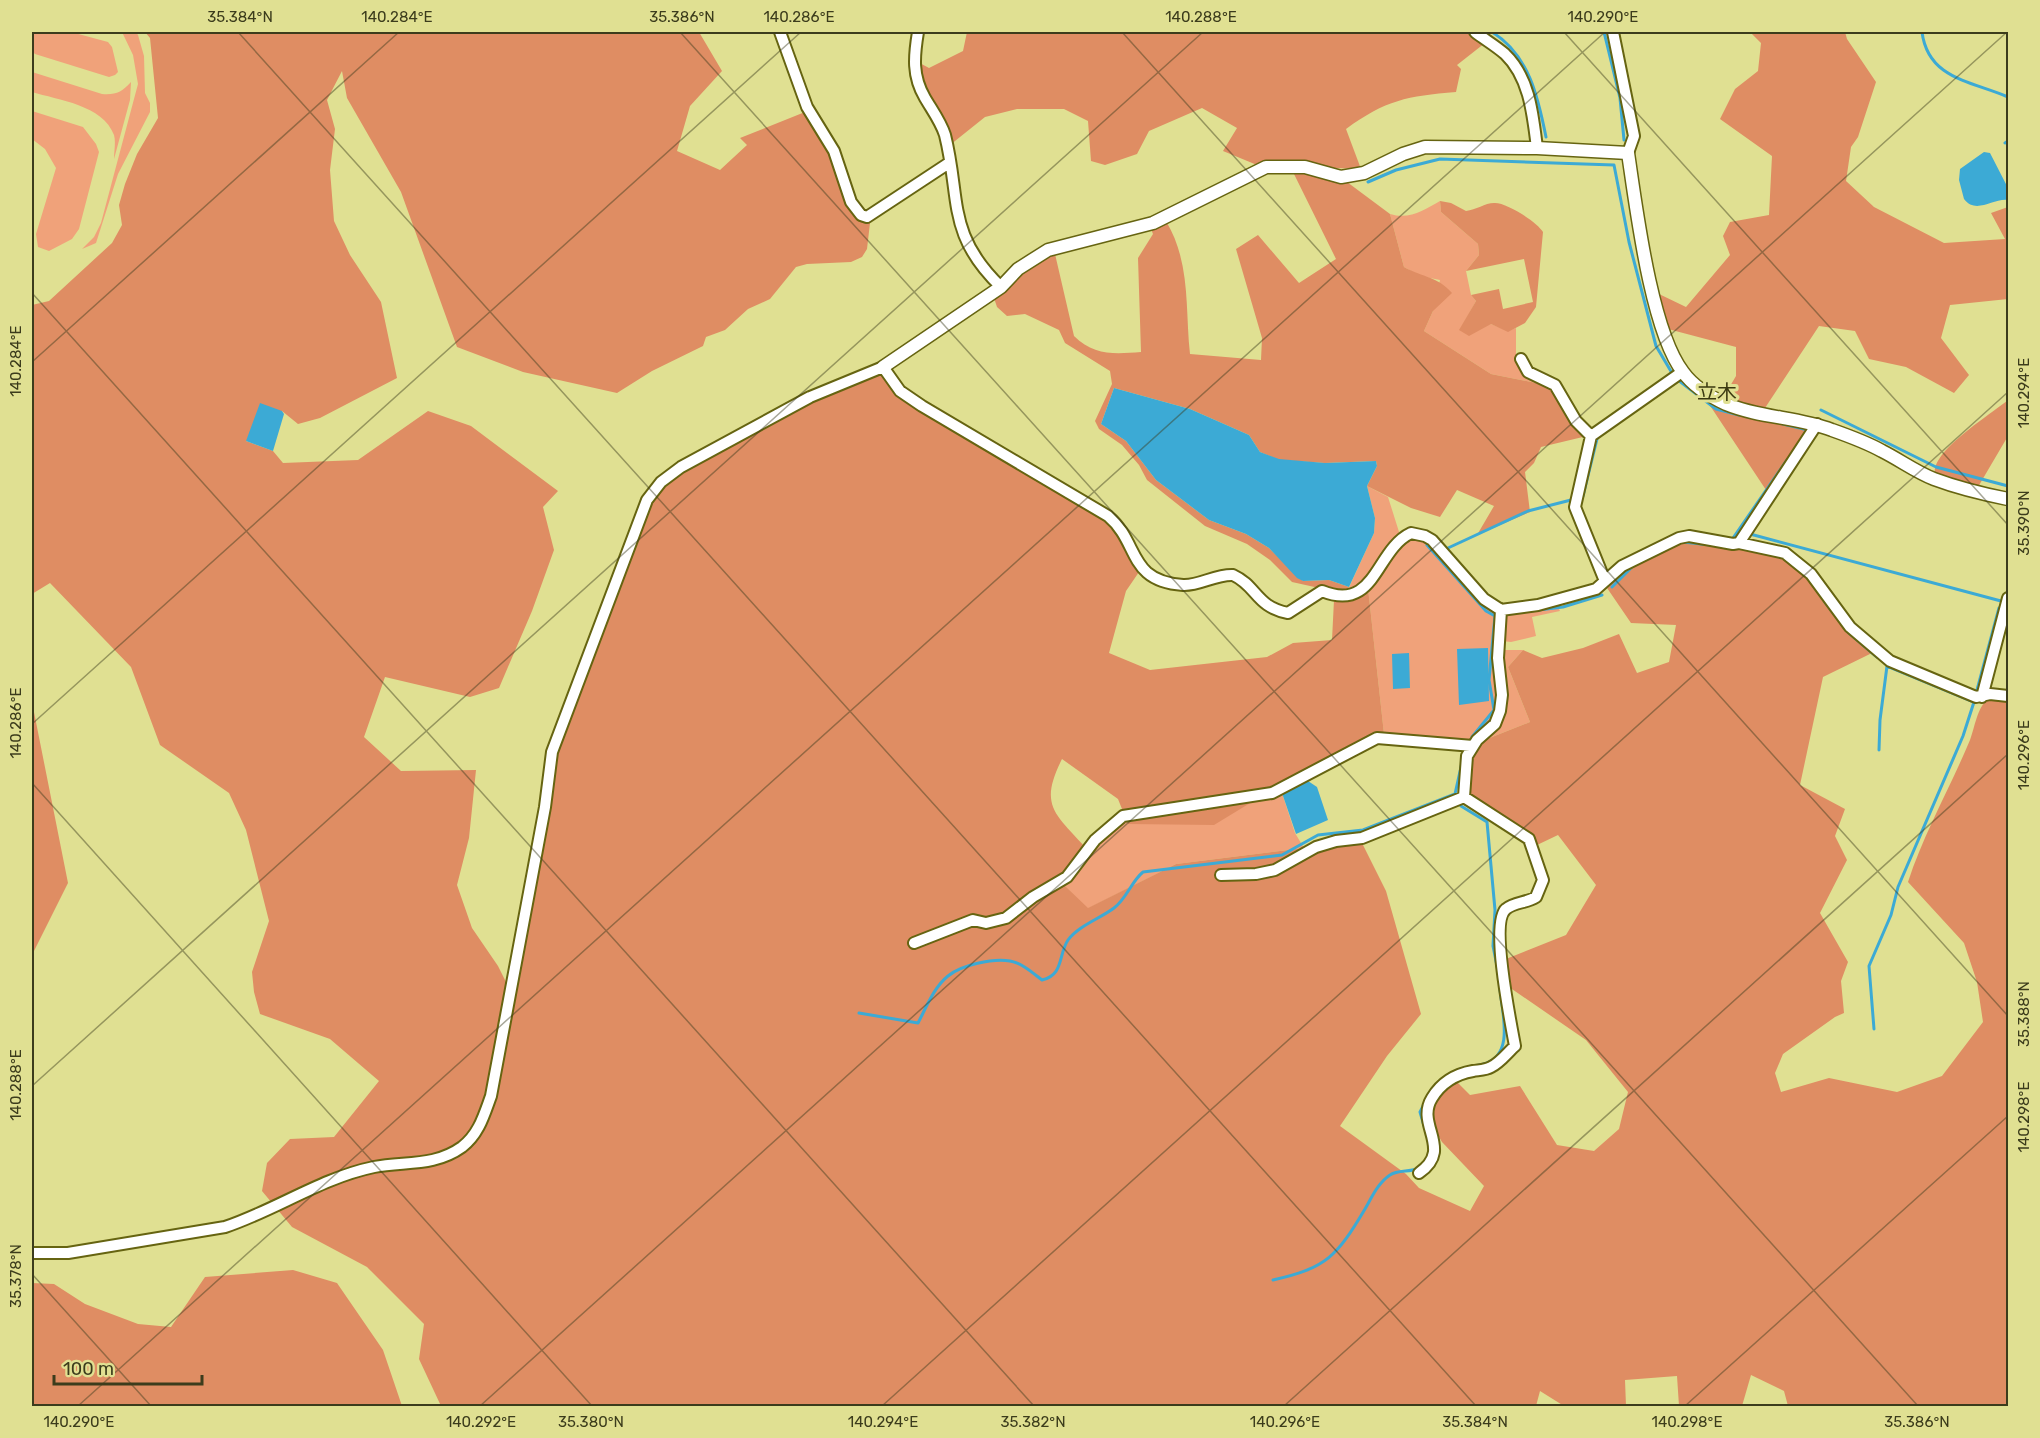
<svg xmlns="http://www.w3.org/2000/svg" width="2040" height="1438" font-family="Rubik,'Noto Sans JP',sans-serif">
<rect width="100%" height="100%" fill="#e0e092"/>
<path fill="#f0a27a" d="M32,32H71L108,42L112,47L118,72L115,75L109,77L35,54L32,51Z
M122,32H136L138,35L144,56L145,93L150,103V112L118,174L96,243L82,249L94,237L101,223L138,84L133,55Z
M32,72L102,94C116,95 122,92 131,82L130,100L114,159C114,151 116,142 114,135C103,105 58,100 32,92Z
M32,111L83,127L96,144L99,152L79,229L72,239L49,251L38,247L36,234L56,168L45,149L32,139Z
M1440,201L1441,212L1478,244L1479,255L1466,271L1471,295L1476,301L1460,330L1491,324L1508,331L1516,328V353L1520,366L1551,386L1491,374L1424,331L1433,311L1440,280L1420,276L1404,267L1390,214C1410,220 1424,210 1440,201Z
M1367,486L1388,497L1400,535L1367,581L1346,594L1374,533L1375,518Z
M1423,538L1497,612L1499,699L1494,719L1471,743L1384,734L1368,588L1403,539Z
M1556,604L1560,611L1532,617L1536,636L1511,642L1502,641L1504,616L1508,611Z
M1501,650H1523L1508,667L1530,722L1482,741L1495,727Z
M1282,793L1295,833L1304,848L1176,864L1087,909L1063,884L1091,849L1126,819Z"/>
<path fill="#df8d63" d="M145,32H699L722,71L690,106L677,151L720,170L747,145L740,138L805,112L827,143L846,196L870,223L867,249L862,257L851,262L807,264L796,267L770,299L748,309L725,330L706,337L703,346L652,371L617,393L523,372L457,347L401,192L347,98L342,71L327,100L335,129L330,170L334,221L350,255L381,302L397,378L320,418L298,424L282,411L246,441L273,451L283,463L358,460L428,411L471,426L558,491L543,507L554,550L532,611L499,688L470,697L385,677L364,737L401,771L476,770L469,838L457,885L472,928L498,966L512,994L555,751L655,491L676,473L815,397L880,372L904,398L1107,519L1116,528L1139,572L1126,591L1109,653L1150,670L1267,657L1293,643L1332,640L1334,600H1350L1368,588L1384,734L1260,797L1214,825L1128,824L1118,799L1062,759C1039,805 1054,813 1085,847L1063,884L1088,908L1176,864L1304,848L1324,839L1363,845L1386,891L1421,1014L1387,1056L1340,1126L1406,1174L1419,1188L1470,1211L1484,1186L1442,1142L1428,1118L1432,1101L1454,1079L1470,1095L1520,1086L1557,1145L1594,1151L1619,1129L1628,1092L1586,1040L1509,987L1506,959L1566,935L1596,885L1558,835L1537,845L1528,834L1469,799L1471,752L1482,741L1530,722L1508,667L1523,650L1542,658L1583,648L1619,634L1637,673L1669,662L1676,625L1631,623L1605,585L1624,568L1688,539L1778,554L1800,567L1847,629L1872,653L1823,677L1800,785L1845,809L1835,836L1847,860L1820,913L1848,962L1841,981L1844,1013L1835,1017L1783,1054L1775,1073L1781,1092L1829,1078L1897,1092L1942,1076L1983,1022L1977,982L1964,943L1908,882C1924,833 1950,788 1970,740C1975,727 1977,707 1989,698L2008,700V1406H1788L1784,1391L1751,1375L1742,1406H1679L1677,1376L1625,1380L1626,1406H1564L1540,1391L1536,1406H441L419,1359L424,1324L367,1267L292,1227L262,1191L267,1163L290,1139L334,1137L379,1081L330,1039L260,1014L254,992L252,972L269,921L246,830L229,793L160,745L131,667L50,583L32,594V305L49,301L112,243L122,225L119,205L125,184L137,154L158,118L150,38Z
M967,32H1469L1485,43L1457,65L1461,69L1456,92C1407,96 1386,100 1346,129L1361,169L1257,165L1223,151L1237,128L1202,108L1149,131L1137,154L1105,165L1091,161L1088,121L1064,109H1017L985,117L950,145L926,94L916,61L929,68L963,51Z
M1750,32H1845L1847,39L1876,82L1858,137L1851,147L1846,181L1874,207L1944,243L2005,239L1991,213L2008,207V299L1950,305L1941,338L1969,375L1954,393L1906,367L1869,359L1855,331L1819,326L1765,408L1723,398L1736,376V347L1668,329L1659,294L1686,307L1730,255L1723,236L1730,222L1769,215L1772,156L1720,119L1735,89L1758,71L1761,43Z
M1293,172L1347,182L1390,214L1404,267C1424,278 1437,276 1452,293L1433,311L1424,331L1491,374L1551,386L1587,436L1541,447L1534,463L1525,472L1530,512L1477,535L1494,506L1457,490L1440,517L1411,508L1367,486L1377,466L1376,461L1325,463L1279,460L1260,452L1249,435L1190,409L1114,388L1101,424L1126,441L1156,480L1209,520L1246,534L1269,548L1303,581L1329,580L1349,587L1346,594L1292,582L1270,560L1247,544L1205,526L1147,480L1139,465L1122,445L1099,429L1095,421L1112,384L1110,371L1065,343L1059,330L1025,314L1007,316L997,307L993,295L1041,260L1055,254L1074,336C1094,356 1115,354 1141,352L1138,258L1153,234L1151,229L1166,221C1191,263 1185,308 1190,354L1261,360L1262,338L1236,249L1258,235L1299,283L1336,259Z
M1440,201L1451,203L1466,211C1476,210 1485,203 1494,203C1506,202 1537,222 1543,232L1536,307L1525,323L1508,332L1491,324L1469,336L1459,330L1476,301L1471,295L1499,289L1503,309L1533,302L1524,259L1466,271L1479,255L1478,244L1441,212Z
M1703,395L1810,426L1768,493Z
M2008,400V436L1978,487L1935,474C1931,451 1990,415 2008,400Z
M32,702L68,883L32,955Z
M293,1270L337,1283L383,1350L402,1406H32V1283L54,1284L85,1304L138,1324L171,1327L205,1277Z"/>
<path fill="#3caad5" d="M1984,152L1990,153L2008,188V200C1993,198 1976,215 1964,199L1959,180L1960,169Z
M1114,388L1190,409L1249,435L1260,452L1279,459L1325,463L1376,461L1377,466L1367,486L1375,518L1374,533L1349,587L1329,580L1303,581L1297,578L1269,548L1246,534L1209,520L1156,480L1126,441L1101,424Z
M260,403L282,411L284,414L273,451L246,441Z
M1488,648L1489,701L1459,705L1457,649Z
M1409,653L1410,688L1393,689L1392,654Z
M1305,779L1317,787L1328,820L1296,834L1282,793Z"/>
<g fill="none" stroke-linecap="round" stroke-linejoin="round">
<path stroke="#3caad5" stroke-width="3" d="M1492,32C1529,55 1538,97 1546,137
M1604,32L1620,98L1624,140
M1922,32C1928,79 1971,81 2008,97
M2005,143L2008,141
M1368,182L1396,170L1440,159L1614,165L1629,242L1656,346L1672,373
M1678,380L1716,409L1739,415
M1821,410L1936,467L2008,486
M1783,424L1808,430
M1583,496L1598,435
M1750,534L2001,601
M1731,541L1787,460
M1683,542L1729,547
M1427,545L1486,611L1495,616L1489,680L1494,710L1472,737
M1448,548L1528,511L1571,500
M1612,587L1632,567
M1825,602L1848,632L1877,657
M1521,612L1563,607L1602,595
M1977,690L1999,608
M1461,806L1487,822L1495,910L1493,946L1498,971
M859,1013L918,1023C926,1008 934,987 948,976C961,965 993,958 1010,961C1022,963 1033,973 1042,980C1064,975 1058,955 1068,940C1078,926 1101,918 1114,908C1127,898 1131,882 1143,872L1282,855L1318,835L1363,830L1455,794L1465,749
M1874,1029L1869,966L1891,915L1898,887L1963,736L1974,702L1887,666L1880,720L1879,750
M1449,1075C1460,1066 1471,1068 1484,1064C1515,1055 1502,1013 1500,989
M1425,1129L1420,1112L1432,1089
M1273,1280C1327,1268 1337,1256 1365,1209C1372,1197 1378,1183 1390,1175C1397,1170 1408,1172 1417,1169"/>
<g stroke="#666411" stroke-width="14">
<path id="minor" d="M780,32L807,107L834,151L851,202L861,215L867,217L949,163
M918,32C914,56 912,76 925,98C932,110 941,122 945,135C961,199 946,234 1001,287
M1475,32C1484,39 1496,46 1505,54C1530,78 1533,116 1537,148
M1613,32L1634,136L1628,153
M1521,359L1528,372L1555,385L1576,421L1591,436
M1739,543L1817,424
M1605,581L1575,507L1591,436L1682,372
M1982,697L2008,598
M1221,875L1256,874L1275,870L1316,847L1336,841L1362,838L1464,797
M914,943L973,920L986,923L1006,918L1033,897L1067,877L1095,840L1123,816L1272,793L1377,738L1473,746
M1419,1173C1454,1149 1415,1125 1432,1098C1441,1083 1456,1074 1473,1071C1479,1070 1486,1070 1491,1067C1500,1063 1508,1052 1515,1046C1511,1024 1490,922 1506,909C1514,902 1527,903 1536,897L1543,880L1529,839L1464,797L1467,756L1477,740L1495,724L1500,711L1502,695L1498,658L1501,610
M32,1253H68L225,1227C276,1210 321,1178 374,1167C405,1161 434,1167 462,1147C479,1134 484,1115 491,1096L545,807L552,752L647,500L661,482L681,467L810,397L883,367L900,391L922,406L1108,516C1140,543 1127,581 1183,585C1199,586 1216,574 1233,575C1257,586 1256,607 1288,613L1322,591C1376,613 1375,550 1411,533L1425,536L1432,540L1484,599L1501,610L1538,605L1596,589L1622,566L1679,538L1689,536L1733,544L1739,543L1785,553L1811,574L1850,627L1890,661L1976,697L1990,694L2008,696"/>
</g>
<g stroke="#666411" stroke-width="15">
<path id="tertiary" d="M883,367L1001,287L1018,269L1048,250L1153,223L1266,167H1305L1341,177L1364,173L1403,154L1425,147L1537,148L1628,153C1636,206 1651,331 1683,372C1693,386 1711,397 1726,404C1760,418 1798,417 1832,430C1849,436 1866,442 1882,451C1900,460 1916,472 1934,479C1958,488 1983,494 2008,499"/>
</g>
<use href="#minor" stroke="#fff" stroke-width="10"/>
<use href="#tertiary" stroke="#fff" stroke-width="12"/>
</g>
<path fill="none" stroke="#3c3c1c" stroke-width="1.5" stroke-opacity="0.45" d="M238,32L1476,1406M680,32L1918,1406M1122,32L2008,1016M1564,32L2008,525M2006,32L2008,34M32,293L1034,1406M32,362L399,32M32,724L801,32M32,783L592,1406M32,1086L1203,32M32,1274L151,1406M78,1406L1605,32M480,1406L2007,32M882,1406L2008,392M1284,1406L2008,754M1685,1406L2008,1116"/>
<g text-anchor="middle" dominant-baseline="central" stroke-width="6" stroke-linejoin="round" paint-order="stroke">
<g font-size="20" fill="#3a3910" stroke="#e0e092">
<text x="1717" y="392">立木</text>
</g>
</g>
<rect width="2040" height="1438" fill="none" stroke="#e0e092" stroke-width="66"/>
<path d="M54 1375v9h148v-9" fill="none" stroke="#3c3c1c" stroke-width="3"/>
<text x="63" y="1375" font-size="18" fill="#3c3c1c" stroke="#e0e092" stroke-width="4.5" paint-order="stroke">100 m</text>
<rect x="33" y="33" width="1974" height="1372" fill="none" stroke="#3c3c1c" stroke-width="2"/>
<g font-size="15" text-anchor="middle" fill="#3c3c1c">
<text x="240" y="22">35.384°N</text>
<text x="397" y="22">140.284°E</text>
<text x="682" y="22">35.386°N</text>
<text x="799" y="22">140.286°E</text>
<text x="1201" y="22">140.288°E</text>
<text x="1603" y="22">140.290°E</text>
<text transform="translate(16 361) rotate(-90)" y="5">140.284°E</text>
<text transform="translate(2024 393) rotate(-90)" y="5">140.294°E</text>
<text transform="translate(2024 523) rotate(-90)" y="5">35.390°N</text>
<text transform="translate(16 723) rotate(-90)" y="5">140.286°E</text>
<text transform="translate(2024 755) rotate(-90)" y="5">140.296°E</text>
<text transform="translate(2024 1014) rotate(-90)" y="5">35.388°N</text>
<text transform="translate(16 1085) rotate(-90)" y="5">140.288°E</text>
<text transform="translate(2024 1117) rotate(-90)" y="5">140.298°E</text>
<text transform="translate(16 1276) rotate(-90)" y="5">35.378°N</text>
<text x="79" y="1427">140.290°E</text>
<text x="481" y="1427">140.292°E</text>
<text x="591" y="1427">35.380°N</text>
<text x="883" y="1427">140.294°E</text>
<text x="1033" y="1427">35.382°N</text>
<text x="1285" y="1427">140.296°E</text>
<text x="1475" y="1427">35.384°N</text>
<text x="1687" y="1427">140.298°E</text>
<text x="1917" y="1427">35.386°N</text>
</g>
</svg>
